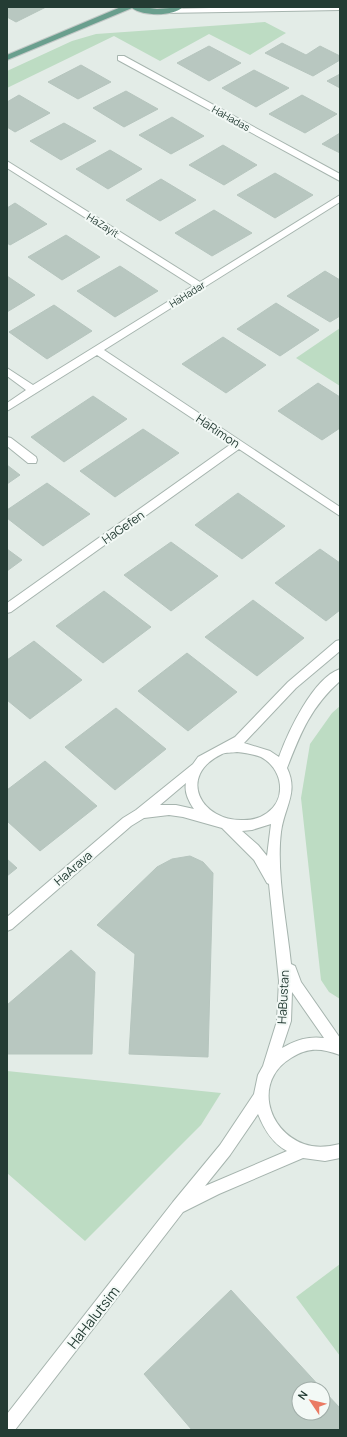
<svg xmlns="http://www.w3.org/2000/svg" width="347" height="1437" font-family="Manrope,sans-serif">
<rect width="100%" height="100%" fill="#e3ece7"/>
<path fill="#bddcc3" d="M265,22L286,33L250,55L209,34L160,61L114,36L7,88V71L72,41L96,34Z
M340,328V386L296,358Z
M340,706V999L329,992L321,980L301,798L310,744L332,713Z
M7,1071L221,1093L201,1125L85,1241L7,1173Z
M340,1264V1356L296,1297Z"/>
<path fill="#b8c7c0" stroke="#b6c5be" d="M7,7H46L16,22L7,17Z
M282,43L306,55L320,46L340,56V60L313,76L265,53Z
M209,46L241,63L209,81L177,63Z
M81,65L111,82L78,99L48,82Z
M254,70L289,88L256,107L222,88Z
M340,74V88L327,81Z
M126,91L158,109L124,127L93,108Z
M19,95L50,113L15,132L7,127V102Z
M302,95L337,114L305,133L269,114Z
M172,117L204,136L171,154L139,135Z
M64,123L96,141L61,160L30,141Z
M340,133V153L322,144Z
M223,145L257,165L224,185L189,165Z
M110,150L142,169L108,189L76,169Z
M275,173L313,195L275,218L237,195Z
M161,179L196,200L160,221L126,200Z
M15,203L47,224L10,245L7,243V208Z
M214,210L252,233L212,256L175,233Z
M66,235L100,257L62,280L28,257Z
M120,266L158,291L115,317L77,291Z
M325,271L340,280V316L330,322L287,296Z
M7,276L35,295L7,312Z
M276,303L319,330L280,356L237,329Z
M54,305L92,331L47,359L9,332Z
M223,337L266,365L226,393L182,364Z
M318,383L340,397V428L322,440L278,411Z
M93,396L127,419L64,462L31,437Z
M143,429L179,453L115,497L80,471Z
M7,465L20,475L7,484Z
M47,483L90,514L43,546L7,518V510Z
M238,493L285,526L242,559L195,525Z
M171,542L218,576L171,611L124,575Z
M7,549L22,560L7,571Z
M320,549L340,563V610L326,621L275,583Z
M104,591L151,627L103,663L56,626Z
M253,600L304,638L257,676L205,637Z
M34,641L82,680L30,719L7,700V660Z
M187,653L237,692L188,731L138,691Z
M116,708L166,749L115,790L65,747Z
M45,761L97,806L40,851L7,821V790Z
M190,856L203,862L213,873L208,1057L129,1054L135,954L97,925L157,867L172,859Z
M7,859L17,868L7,876Z
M71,950L95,972L92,1054H7V1005Z
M231,1290L322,1389H299V1413H323V1390L340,1408V1430H192L144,1374Z"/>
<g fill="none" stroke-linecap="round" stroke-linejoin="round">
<g stroke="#a6b4ae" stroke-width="2">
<path id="minor" d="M261,7H340V10L163,13L159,11L163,9Z
M118,56H124L340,174V181L118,60Z
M7,161L200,282L340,195V202L104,350L340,507V516L239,449L11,612L7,613V603L231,444L97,355L7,411V403L26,390L7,376V368L33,385L193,286L7,168Z
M7,437L11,438L36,457L37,460L36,463H28L7,446Z
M340,640V651L296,688L244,743L270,751L279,757C288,732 313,678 340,669V681C311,707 301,732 287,768C299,793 284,807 281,832C276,872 287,924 291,964L295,966L301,982L340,1038V1055C321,1048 308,1047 291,1058C254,1080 266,1130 304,1144C315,1148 328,1147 340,1144V1158L325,1161L303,1158L219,1194L183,1212L15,1430H7V1414L173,1202L220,1145L254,1094L258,1075L263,1066L277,1021L279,981L269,884L267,883L254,860L222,828L183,817L169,815L144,818L131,826L12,929L7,931V917L123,818L136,810L193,764L198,757L235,737L288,682L336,641ZM237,752C245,753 253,754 261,757C282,768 288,798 267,813C260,818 253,820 244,820C201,822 176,776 222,754C226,752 232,753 237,752ZM186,783C184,792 189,802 194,809L176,805H160ZM271,824L267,856L258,845L242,831L252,830ZM292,992L324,1038C308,1036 296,1040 282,1048L291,1021ZM258,1114C264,1129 272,1143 287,1151L205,1186L230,1155Z"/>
</g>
<g stroke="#c2c8c6" stroke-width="2">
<path id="major" d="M121,7H142L157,9L183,7C172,17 143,16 132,8L7,60V55Z"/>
</g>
<use href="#minor" fill="#fff" fill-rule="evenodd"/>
<use href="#major" fill="#6a9f8e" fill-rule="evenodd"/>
</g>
<g text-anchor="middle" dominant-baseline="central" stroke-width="4" stroke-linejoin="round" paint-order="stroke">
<g font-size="10" fill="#243c34" stroke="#f3f9f6">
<text transform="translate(231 118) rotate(29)">HaHadas</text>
<text transform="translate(103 225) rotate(32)">HaZayit</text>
<text transform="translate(187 294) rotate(-32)">HaHadar</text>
</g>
<g font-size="12" fill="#243c34" stroke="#f3f9f6">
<text transform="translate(218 431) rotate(34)">HaRimon</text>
<text transform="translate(123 527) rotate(-35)">HaGefen</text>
<text transform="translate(73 868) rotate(-41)">HaArava</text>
<text transform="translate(283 997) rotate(-87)">HaBustan</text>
</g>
<g font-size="14" fill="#243c34" stroke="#f3f9f6">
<text transform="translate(93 1317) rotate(-52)">HaHalutsim</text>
</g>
</g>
<rect width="347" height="1437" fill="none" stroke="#243c34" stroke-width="16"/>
<g transform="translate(311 1401) rotate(305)"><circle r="19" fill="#f3f9f6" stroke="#a0ada8"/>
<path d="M0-3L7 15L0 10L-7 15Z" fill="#ea7a63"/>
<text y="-6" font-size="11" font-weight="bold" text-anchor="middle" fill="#243c34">N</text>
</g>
</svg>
